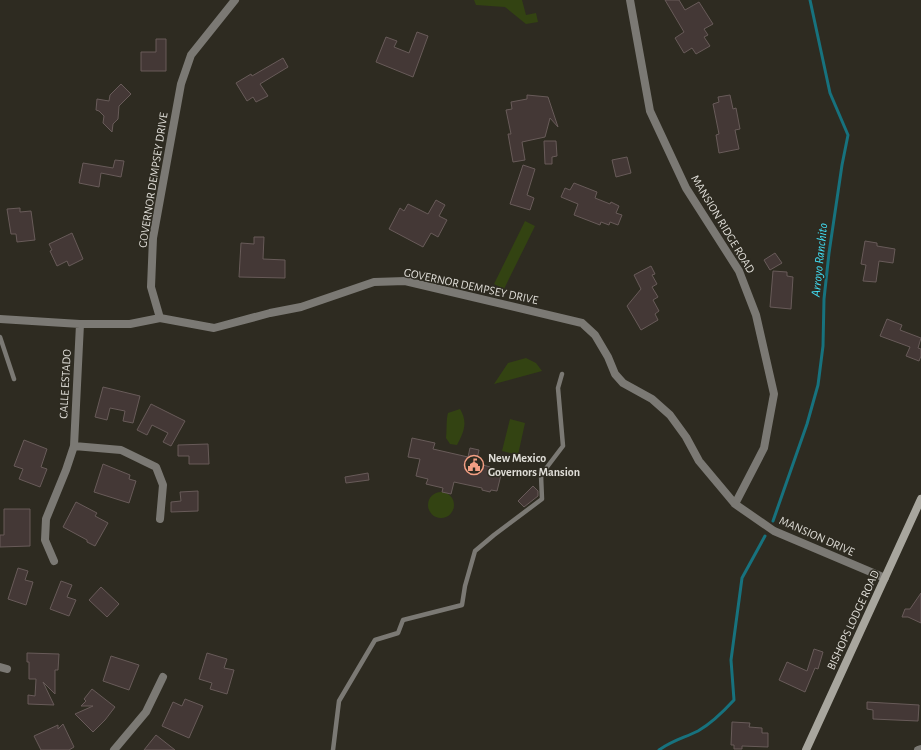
<svg xmlns="http://www.w3.org/2000/svg" width="921" height="750" font-family="'Alegreya Sans',sans-serif">
<rect width="100%" height="100%" fill="#2e2b21"/>
<path fill="#334312" d="M474,0H522L526,15L536,13L538,22L526,24L505,7L476,5Z
M525,221L535,226L504,289L494,284Z
M526,358L536,363L542,371L494,384L508,363Z
M460,409C468,422 464,432 457,445L450,444L446,438C447,430 446,420 448,413Z
M510,419L525,423L518,455L502,451Z
M428 505a13 13 0 1 1 26 0a13 13 0 1 1-26 0Z"/>
<g fill="none" stroke-linecap="round" stroke-linejoin="round">
<path stroke="#17727e" stroke-width="3" d="M773,521L807,424L818,385L823,346L824,299L829,253L842,165L848,135L830,93L810,0
M659,750C673,740 684,738 698,731C712,723 723,712 734,700L731,660L742,578L765,536"/>
</g>
<path fill="#443836" stroke="#685b59" d="M665,0H679L685,10L699,2L713,24L704,29L708,35L704,37L710,46L696,54L692,48L684,53L675,38L684,32Z
M417,32L428,36L413,77L376,62L386,37L397,41L394,47L409,53Z
M156,39H166V71H141V52H156Z
M283,58L288,67L260,84L268,96L256,102L253,97L247,101L236,83L251,74L252,76Z
M121,84L131,94L119,106L118,119L113,124L112,132L103,123L104,116L99,111L96,110L97,99L109,101L110,95Z
M527,95L548,97L558,127L550,118L545,137L522,142L525,160L513,162L508,134H511L506,110L512,109L511,102L527,99Z
M730,95L733,109L736,108L740,129L735,130L739,149L719,153L716,135L719,134L713,104L719,102L718,97Z
M544,141H556L557,156L552,157V164H545Z
M627,157L631,173L616,177L612,160Z
M115,160L124,161L121,177L101,173L99,187L79,183L83,163L113,168Z
M523,165L535,169L527,195L534,198L530,210L510,204Z
M574,183L597,192L595,198L610,204L611,202L619,206L616,213L622,215L618,225L610,222L609,225L601,222L600,225L574,215L578,204L561,197L565,188L570,190Z
M436,200L445,205L439,216L447,220L438,237L431,233L423,247L389,229L400,208L404,211L408,204L428,214Z
M20,208V212L31,211L35,240L17,242L16,234H11L7,209Z
M72,233L83,259L69,266L67,261L57,266L50,251L52,250L49,244Z
M254,237H264L263,259L285,260V278L239,277L241,243L254,244Z
M865,241L877,243V246L895,249L893,263L879,261L876,282L863,281L866,265L861,264Z
M775,253L782,263L770,270L764,260Z
M651,266L655,274L652,275L657,284L652,287L658,297L653,300L659,311L655,314L658,320L641,330L627,306L641,289L634,275Z
M773,271L787,272V276L793,277L791,309L770,307Z
M887,319L902,325L900,330L921,338L918,348L921,349V356L919,361L906,356L910,347L880,336Z
M103,387L140,396L133,423L123,421L125,411L110,408L107,420L95,417Z
M151,404L185,421L171,446L163,442L168,433L152,425L147,435L137,430Z
M412,438L435,443L433,449L468,457L470,448L479,450L476,463L490,467L489,473L501,475L497,491L491,490L490,492L482,490V488L454,482L451,494L442,492L443,488L426,484L428,479L416,476L420,459L408,457Z
M24,440L47,449L41,467L47,469L40,487L19,479L23,469L14,466Z
M208,444L209,464H189V456H178V445Z
M103,464L130,475L129,479L136,481L129,503L94,492Z
M368,473L369,480L346,483L345,477Z
M533,486L538,491V496L524,507L518,501Z
M198,491V511L171,512V502L181,501L180,492Z
M76,502L97,513L95,516L108,523L95,546L87,542V540L63,527Z
M4,509H30V546L0,547V535H4Z
M18,568L28,571L25,580L33,582L26,605L8,599Z
M61,581L72,585L67,597L76,600L69,616L50,609Z
M101,587L119,604L107,617L89,600Z
M921,593V623L908,617H902L905,609H910Z
M814,649L823,652L818,669L815,668L805,692L779,680L787,662L807,671Z
M27,653L59,654L58,670H55V694L43,682L54,705L28,704V695L35,696L36,679H29V662H27Z
M207,653L227,659L224,668L234,670L227,694L210,689L212,683L199,679Z
M111,656L139,665L129,690L103,681Z
M92,689L115,707L105,720L93,732L75,714L93,706H81L86,701L84,699Z
M185,699L203,706L189,738L162,726L173,702L182,706Z
M867,702L919,705L918,721L873,719V710L867,709Z
M732,722L750,723L749,727L762,728V733H768V747L742,746V749H734V745H731Z
M63,724L74,747L69,750H41L34,736L58,725V729Z
M156,735L175,750H144Z"/>
<g fill="none" stroke-linecap="round" stroke-linejoin="round">
<path stroke="#7b7974" stroke-width="4.5" d="M0,337L14,379
M333,750L339,701L375,640L398,633L403,620L462,605L465,586L475,551L494,535L542,499L541,475L563,446L558,388L562,374"/>
<path stroke="#7b7974" stroke-width="8" d="M235,0L191,55L181,84L153,238L151,287L160,318L214,328L270,313L301,307L374,282L405,281L582,323L595,335L608,357L615,374L623,383L652,399L670,415L686,437L699,461L735,504L774,531L885,578
M630,0L650,111L686,188L739,271L756,315L774,394L764,448L735,504
M0,319L80,324H130L160,318
M74,446L121,450L156,467L163,485L160,519
M54,561L45,540L46,519L66,470L74,446L80,324
M0,667L7,669
M114,750L146,712L163,677
M918,750L921,749"/>
<path stroke="#a8a69e" stroke-width="8" d="M806,750L921,499"/>
</g>
<defs>
<g id="civic-ring" transform="scale(1)"><circle r="9.5" fill="#2e2b21" stroke="#f39f84" stroke-width="1.5"/><path d="M-.6-6.5H3V-4.5H.6V-3L4-1V1h2V6H-6V1h2V-1L-.6-3ZM-1.2 2.5V6h2.4V2.5Z" fill="#f39f84"/></g>
</defs>
<g fill-rule="evenodd">
<use href="#civic-ring" x="474" y="465"/>
</g>
<g text-anchor="middle" dominant-baseline="central" stroke-width="3" stroke-linejoin="round" paint-order="stroke">
<g font-size="12" fill="#dedcd6" stroke="#2e2b21">
<text transform="translate(153 180) rotate(-81)">GOVERNOR DEMPSEY DRIVE</text>
<text transform="translate(723 224) rotate(59)">MANSION RIDGE ROAD</text>
<text transform="translate(471 286) rotate(12)">GOVERNOR DEMPSEY DRIVE</text>
<text transform="translate(65 384) rotate(-87)">CALLE ESTADO</text>
<text transform="translate(817 536) rotate(24)">MANSION DRIVE</text>
<text transform="translate(853 620) rotate(-65)">BISHOPS LODGE ROAD</text>
</g>
<g font-size="12" font-weight="bold" fill="#dedcd6" stroke="#2e2b21" text-anchor="start">
<text x="488" y="458">New Mexico<tspan x="488" dy="14">Governors Mansion</tspan></text>
</g>
<g font-size="13" font-style="italic" fill="#41e2f9" stroke="#2e2b21">
<text transform="translate(820 260) rotate(-84)">Arroyo Ranchito</text>
</g>
</g>
</svg>
